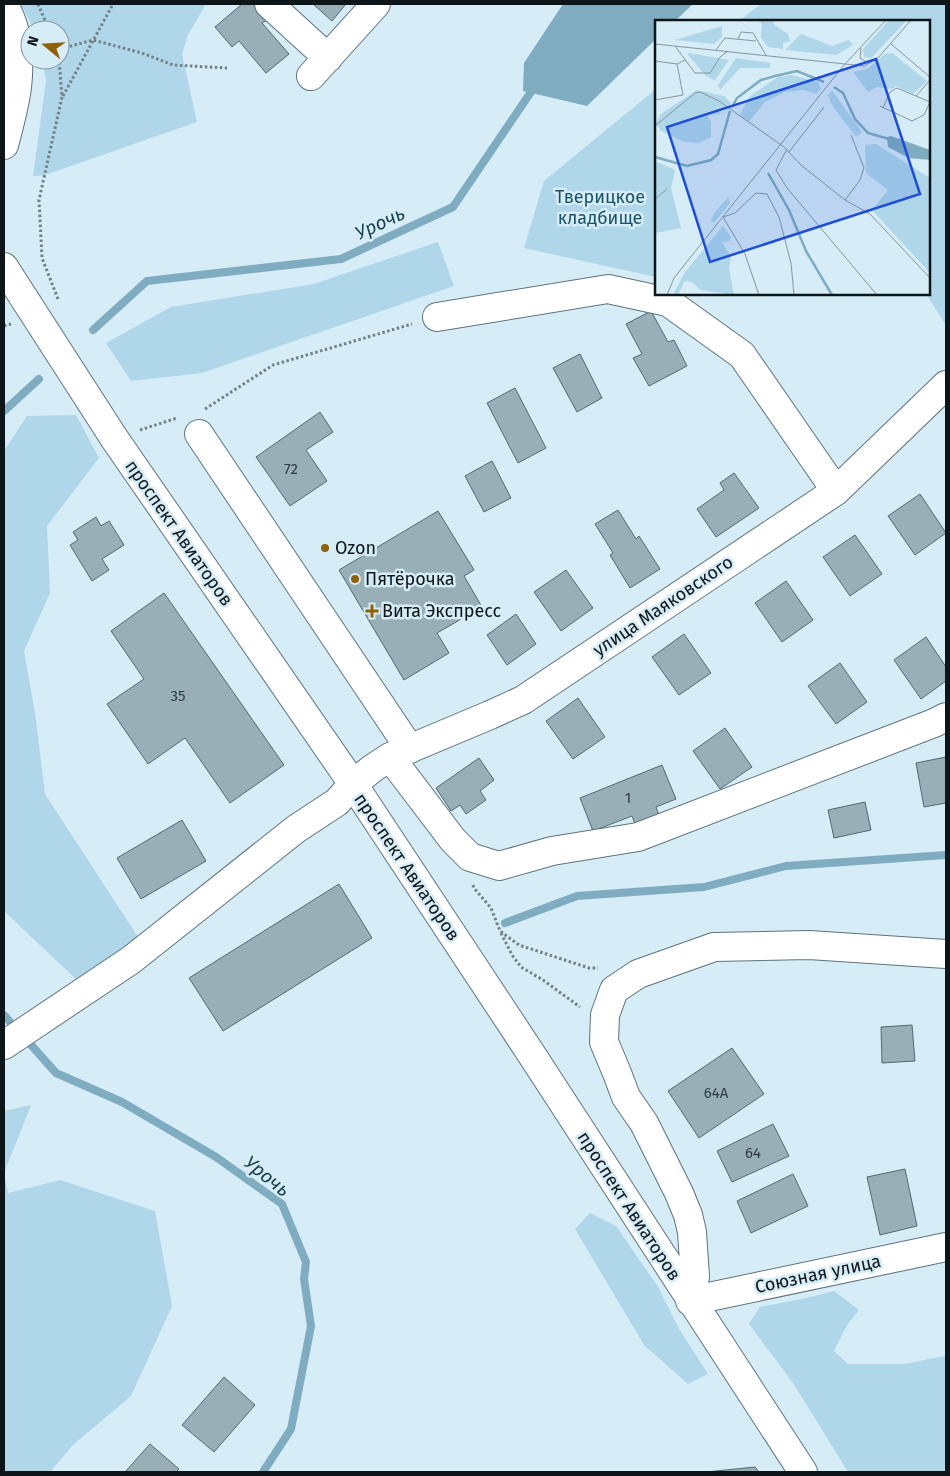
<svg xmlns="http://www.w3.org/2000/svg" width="950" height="1476" font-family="'Fira Sans',sans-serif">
<rect width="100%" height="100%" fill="#d6ecf6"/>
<path fill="#afd7e9" d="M21,4H206L188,35L182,54L197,122L45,175L33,176L46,81L43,60H60V30H34Z
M761,4H946V325L926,294H929V21H739Z
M656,89V277L524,248L544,181Z
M438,242L454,286L202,373L131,381L106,343L171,307L314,284Z
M76,415L99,458L47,526L50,593L24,651L35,713L45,794L138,937L79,982L4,911V451L27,416Z
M31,1105L4,1173L8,1193L60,1180L155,1211L172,1306L131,1396L73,1445L50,1472H4V1111Z
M590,1213L616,1226L658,1287L679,1329L708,1374L688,1384L644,1345L575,1229Z
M834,1291L859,1310L847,1325L834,1351L848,1364H905L944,1356L946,1354V1472H848L793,1383L749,1324L760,1307L802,1299Z"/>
<path fill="#7facc0" d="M563,4H693L675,21H656V39L587,106L523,91L524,63Z"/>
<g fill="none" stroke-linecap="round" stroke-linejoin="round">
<path stroke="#7facc0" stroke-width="8" d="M93,330L147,281L341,259L453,207L535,86
M4,411L39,379
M505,923L577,896L704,887L786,866L946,855
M4,1015L17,1030
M24,1037L56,1073L122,1102L216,1157L282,1204L306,1262L304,1279L311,1326L291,1429L263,1472"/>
</g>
<path fill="#99afb8" stroke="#556871" d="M242,4H253L267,20L262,23L289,54L266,73L239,41L232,47L215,27Z
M313,4H346L332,21Z
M651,311L668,342L674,340L687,366L649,386L633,358L642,354L626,324Z
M580,354L602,398L577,412L553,368Z
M515,388L546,448L518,463L487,403Z
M320,412L333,432L306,450L327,481L290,506L256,457Z
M492,461L511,498L484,512L465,476Z
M734,473L759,508L716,537L697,509L724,490L720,483Z
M920,494L946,533L915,555L888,516Z
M618,510L636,539L639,536L660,569L630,588L610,555L613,553L595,524Z
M438,511L474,570L464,576L482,607L437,633L449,653L404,680L339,570Z
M96,517L101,526L109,521L124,545L102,559L109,570L92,581L70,545L78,540L73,532Z
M855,535L882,574L850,596L823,557Z
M566,570L593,608L561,631L534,592Z
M786,581L813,620L782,642L755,603Z
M164,593L284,765L230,803L185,738L148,764L107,704L144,679L111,631Z
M516,614L536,644L507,665L487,635Z
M684,634L711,673L679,695L652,657Z
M926,637L946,667V681L921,699L894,660Z
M840,663L867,702L836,724L808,686Z
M578,698L605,737L573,759L546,721Z
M725,728L752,767L720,789L693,751Z
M946,757V803L924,807L916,763Z
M479,758L494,780L480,791L486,800L466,814L460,805L451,811L436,788Z
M662,765L676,799L656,807L660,818L636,827L632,816L593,831L580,798Z
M865,802L871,830L834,838L828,810Z
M182,820L206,861L141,899L117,858Z
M339,884L372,938L223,1031L189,978Z
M912,1025L915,1061L882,1063L881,1027Z
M732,1048L764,1094L699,1138L668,1091Z
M773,1124L789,1156L732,1182L717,1151Z
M905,1169L917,1226L880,1235L867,1177Z
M793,1174L808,1206L751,1233L737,1201Z
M224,1377L255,1405L214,1452L182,1425Z
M150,1444L179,1469L176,1472H125Z
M755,1467L759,1472H706Z"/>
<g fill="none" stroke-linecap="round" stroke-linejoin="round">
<g stroke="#5f737c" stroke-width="30">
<path id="minor" d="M269,4L328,58
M311,76L376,4
M4,267L114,438L353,784L530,1052L803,1472
M437,317L608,289L668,302L742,355L836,491
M199,434L410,749
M390,757L453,840L470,857L499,866L552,851L638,837L934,723L946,717
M4,1045L131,960L296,829L337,802L353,784L373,768L390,757L490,715L523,700L836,491L946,385
M690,1301L695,1277L692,1232L688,1215L679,1193L644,1123L626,1097L617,1073L604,1042L605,1015L614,990L638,974L714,947L809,945L946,954
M690,1301L946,1247"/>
</g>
<g stroke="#5f737c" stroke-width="30">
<path id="major" d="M4,145C15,104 24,73 14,29C12,21 8,12 4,4"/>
</g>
<path stroke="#728087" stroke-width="3" stroke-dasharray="2.5 2.5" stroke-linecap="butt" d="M38,4L49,30
M60,49L93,40L142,53L173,65L227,68
M63,96L113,4
M58,299L42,258L39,200L62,97L59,60
M4,326L11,324
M205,409L273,365L412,324
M140,430L177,418
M473,885L474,888L491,908L500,931L519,945L589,968H598
M501,933L512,955L521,967L543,980L580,1007"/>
<use href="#minor" stroke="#fff" stroke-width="28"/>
<use href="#major" stroke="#fff" stroke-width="28"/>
</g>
<g fill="#8e6108" stroke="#d6ecf6" stroke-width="2">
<circle cx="325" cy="548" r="5"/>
<circle cx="355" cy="579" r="5"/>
<path d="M369.5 603.5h5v5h5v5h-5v5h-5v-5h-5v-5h5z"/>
</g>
<g text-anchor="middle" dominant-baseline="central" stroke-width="5" stroke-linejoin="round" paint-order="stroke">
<g font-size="15" fill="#313c41">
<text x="291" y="469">72</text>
<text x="178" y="696">35</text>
<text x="628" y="798">1</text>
<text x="716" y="1093">64А</text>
<text x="753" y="1153">64</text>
</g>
<g font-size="18" fill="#185368" stroke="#d6ecf6">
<text x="600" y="197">Тверицкое<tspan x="600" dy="21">кладбище</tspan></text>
</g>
<g font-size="18" fill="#0e1519" stroke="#d6ecf6">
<text transform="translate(179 533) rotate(55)">проспект Авиаторов</text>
<text transform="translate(663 606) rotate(-34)">улица Маяковского</text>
<text transform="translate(407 867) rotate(56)">проспект Авиаторов</text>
<text transform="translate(629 1206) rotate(57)">проспект Авиаторов</text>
<text transform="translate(818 1274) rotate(-12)">Союзная улица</text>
</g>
<g font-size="18" fill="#0e1519" stroke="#d6ecf6" text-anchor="start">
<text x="335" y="548">Ozon</text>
<text x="365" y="579">Пятёрочка</text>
<text x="382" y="611">Вита Экспресс</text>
</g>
<g font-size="19" font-style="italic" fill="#173f4e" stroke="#d6ecf6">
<text transform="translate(380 223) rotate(-25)">Урочь</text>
<text transform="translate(267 1176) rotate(39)">Урочь</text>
</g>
</g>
<g transform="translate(655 20)">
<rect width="275" height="275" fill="#d6ecf6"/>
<path d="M102,0H119L118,4L133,14L135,21L128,23V29L113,27L106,18L107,4ZM234,0H252L216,38L209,37L208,29ZM67,6V17L59,24L20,20ZM146,14L177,26L194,20L198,25L181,35L130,30ZM34,33L74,40L60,60L51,56L33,35ZM237,33L272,61L258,74L241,66L237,69L222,67L213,72L198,52L212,49L230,34ZM81,38L116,43L114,48H85L65,70L63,65ZM136,55L163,62L166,69L161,74L149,70L130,72L110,82L94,102L85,95L94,77L123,57ZM42,70L69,76L76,83L72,89L63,90L66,94L52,95L56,102V117L44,123L29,122L6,111L1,103L6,94ZM177,70L207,112L201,117L177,85L173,75ZM221,124L275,158V253L217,190L233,170L211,153L210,125ZM0,141L20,150L16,168L26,208L0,213ZM73,177L75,183L59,203L56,200L60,192ZM68,206L76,217L75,221L67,222L76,237L74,248L79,275L45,270L37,262L32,261L29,262L23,275H18L30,252Z" fill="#afd7e9"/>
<path d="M236,116L275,130V140L254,138L233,127L232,117Z" fill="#7facc0"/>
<path fill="none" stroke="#7facc0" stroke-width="2.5" d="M179,67L188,73L200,99L213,113L234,119M77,87L82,78L106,60L120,56L142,51L169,62M0,137L32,146L56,140L63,134L75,91M113,153L134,190L151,231L177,275"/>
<path fill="none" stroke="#86969e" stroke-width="1" d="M83,19L86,12L98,13L111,35M0,24L209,46L223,38L256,0M236,24L275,57M20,26L40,53H55L65,37L73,31M206,28L205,38L213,43M61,30L70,18L101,21M0,41L22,44L30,40M189,45L231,0M261,76L275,60M0,80L28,75L22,44M225,86L257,101L269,95L275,82M228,88L235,72L242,68L275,82M0,106L40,73L45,72L64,81L129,127L146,145L190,180L215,194L275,258M132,129L121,150L132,168L222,275M134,132L169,87M0,179L12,169M190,180L205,160L209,148L196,115M68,197L80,193L101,173L112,174L124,197L136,243L139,275M68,197L90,234L104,275M12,275L19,258L189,45"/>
<path fill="#1d4ed8" fill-opacity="0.15" stroke="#1d4ed8" stroke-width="2.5" d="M221,39L265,174L55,242L12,107Z"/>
<rect width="275" height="275" fill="none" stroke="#0e1519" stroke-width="2.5"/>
</g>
<rect width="950" height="1476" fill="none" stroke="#0e1519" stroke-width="10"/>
<g transform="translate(45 45) rotate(288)"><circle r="24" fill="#d6ecf6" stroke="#86969e"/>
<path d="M0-4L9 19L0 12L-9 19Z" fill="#8e6108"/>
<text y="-8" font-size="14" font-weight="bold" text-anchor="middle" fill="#0e1519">N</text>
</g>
</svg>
